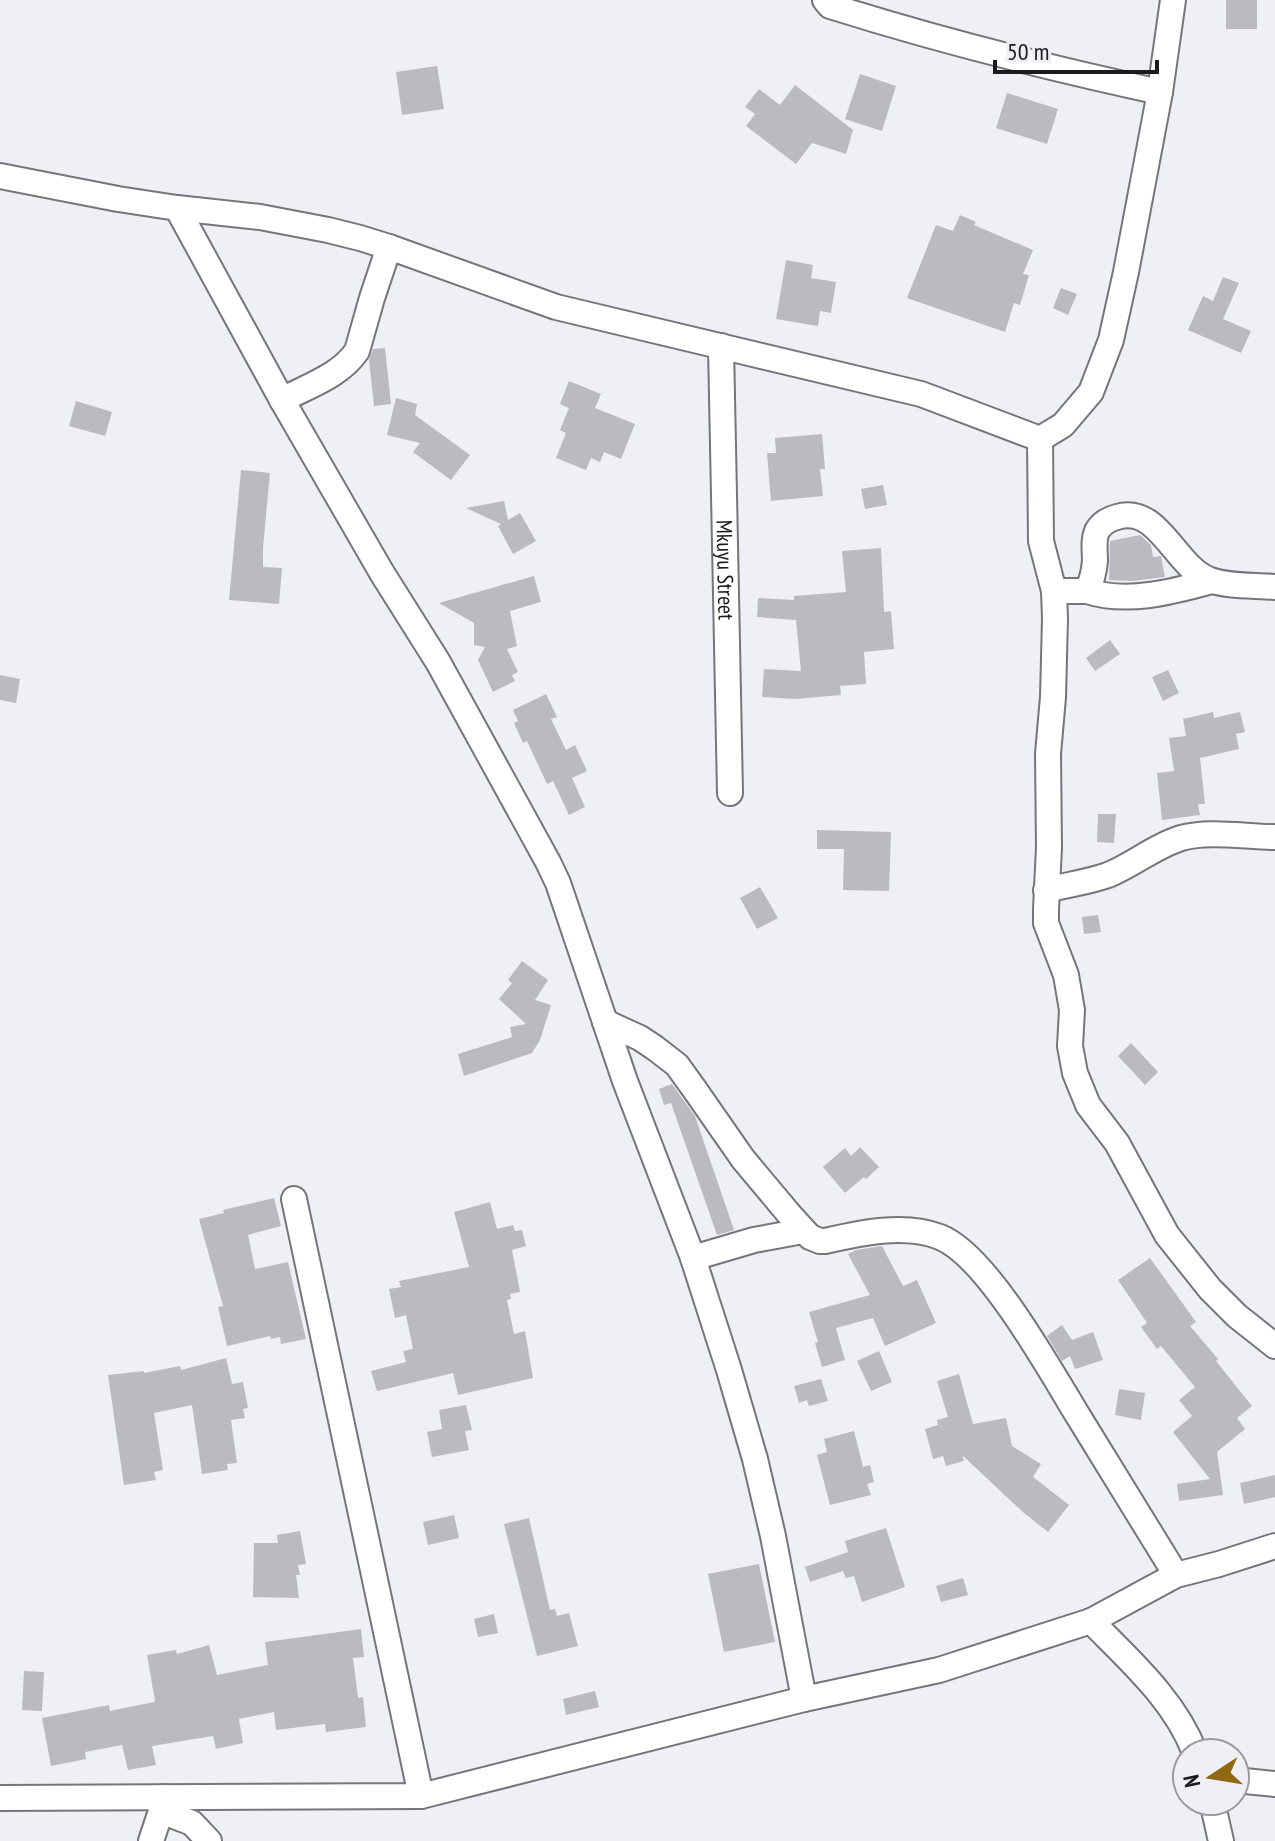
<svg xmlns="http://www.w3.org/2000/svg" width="1275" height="1841" font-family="'PT Sans Narrow',sans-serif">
<rect width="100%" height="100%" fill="#efeff6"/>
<path fill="#babac0" d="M1226,0H1257V29H1226Z
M437,66L444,109L402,115L396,72Z
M860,74L896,86L882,131L845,119Z
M795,85L853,130L846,154L812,143L796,164L746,126L755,114L745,107L759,89L780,105Z
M1007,93L1058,109L1047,144L996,128Z
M960,215L976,222L974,225L1033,250L1023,274L1029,275L1020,305L1014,303L1005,332L907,298L936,225L953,231Z
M786,260L813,265L811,278L836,282L831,313L820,311L818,326L776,319Z
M1223,277L1239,283L1223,319L1251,331L1241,353L1188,330L1203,296L1213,301Z
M1061,288L1077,294L1068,315L1053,308Z
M385,348L391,404L374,406L369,360L373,349Z
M569,381L601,394L595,408L635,424L621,459L604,452L600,462L591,458L586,470L556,458L566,433L560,430L569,408L560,404Z
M396,398L417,404L415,415L470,455L451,480L413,452L420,443L387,435Z
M76,401L112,412L105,436L69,426Z
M822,434L825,469H820L823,496L771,501L767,453H776L775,438Z
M241,470L270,473L263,548V567L282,568L279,604L229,600Z
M883,485L887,505L865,509L861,489Z
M504,501L508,520L520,513L536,541L513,554L498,526L501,524L466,508Z
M1140,535L1151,545L1153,557L1161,556L1165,577L1133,581L1109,580L1110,541Z
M881,548L884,612L891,611L894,649L864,652L866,684L840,686L841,695L795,699L762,697L764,669L801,671L796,620L757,617L758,598L794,600V596L846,592L842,551Z
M534,576L541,602L510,611L517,646L507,649L518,672L512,675L515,681L493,692L478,660L485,647L474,645V623L439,603Z
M1110,640L1120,654L1095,671L1086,658Z
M1168,670L1179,693L1163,701L1152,677Z
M0,675L20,679L16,703L0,700Z
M546,694L557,717L551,719L566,750L575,745L587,771L572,778L585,807L569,815L553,781L547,784L527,741L523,743L514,723L518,721L513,710Z
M1213,712L1214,718L1240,712L1245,732L1236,734L1239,749L1200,758L1205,804H1198L1200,815L1162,820L1157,773L1174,771L1169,738L1186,736L1183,719Z
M1098,814H1116L1114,843L1097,842Z
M817,830L891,832L889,891L843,890L844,849H817Z
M760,887L778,918L757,929L740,898Z
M1098,915L1101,932L1084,934L1082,917Z
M522,961L548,980L535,1000L551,1005L540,1040L532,1053L464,1076L458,1054L512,1037L510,1027L526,1024L499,999L512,983L508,980Z
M1131,1043L1158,1072L1145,1085L1118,1056Z
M672,1084L695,1116L734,1230L717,1235L671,1103L664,1105L659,1089Z
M860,1147L879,1167L866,1179L864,1177L845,1193L823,1167L845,1148L851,1156Z
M274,1198L281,1226L248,1235L255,1269L288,1262L306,1339L281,1344L280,1337L271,1339L270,1336L227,1346L218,1307L223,1306L199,1219L224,1213L223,1210Z
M490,1202L497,1229L513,1225L515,1231L522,1230L526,1246L512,1250L520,1292L510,1294L511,1299L507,1300L514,1334L525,1331L533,1378L458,1395L453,1373L377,1391L371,1371L406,1362L403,1351L413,1349L406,1315L395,1318L389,1289L401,1287L399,1281L469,1267L454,1212Z
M882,1246L903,1286L917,1280L936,1323L885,1346L873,1318L836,1328L845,1360L822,1367L815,1343L818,1342L809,1312L870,1295L848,1254L856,1250Z
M1150,1258L1196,1322L1190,1326L1218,1359L1216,1361L1252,1406L1237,1418L1245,1429L1217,1452L1223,1495L1179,1501L1177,1484L1210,1479L1173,1432L1192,1416L1179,1400L1195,1387L1161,1346L1157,1349L1141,1327L1147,1323L1118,1280Z
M1062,1325L1072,1340L1093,1332L1103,1360L1075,1369L1070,1356L1062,1361L1047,1336Z
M879,1351L892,1382L871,1391L857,1361Z
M226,1358L232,1384L243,1382L248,1408L243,1409L245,1418L231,1420L237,1463L227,1464L228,1470L202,1474L192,1405L154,1413L163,1470L154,1472L156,1480L124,1485L108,1375L144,1371V1373L180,1366L181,1370Z
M959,1374L973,1424L1006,1418L1012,1446L1041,1464L1033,1477L1069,1505L1048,1532L1024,1513L962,1455L964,1461L946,1466L943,1456L933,1459L925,1429L938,1425L937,1420L948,1417L937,1381Z
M821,1379L828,1401L809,1406L807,1400L799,1403L794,1386Z
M1119,1389L1145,1393L1141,1420L1115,1415Z
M466,1405L472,1430L465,1431L469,1450L432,1457L427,1432L442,1429L439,1410Z
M854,1431L863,1467L870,1465L874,1482L867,1484L871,1495L830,1505L817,1455L827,1452L824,1439Z
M1275,1475V1497L1244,1504L1240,1483Z
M454,1515L459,1538L428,1545L423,1522Z
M529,1518L550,1610L555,1609L557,1616L569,1613L578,1646L537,1656L504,1524Z
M886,1528L905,1587L862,1602L854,1576L846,1578L843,1571L810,1582L805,1567L848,1552L845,1541Z
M300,1531L306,1564L298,1565L300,1575H296L299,1598L253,1597L254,1543H278L277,1535Z
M759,1564L775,1642L724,1652L708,1574Z
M963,1578L968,1595L941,1602L936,1586Z
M494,1614L498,1633L478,1637L474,1619Z
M361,1629L364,1657L353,1658L358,1698L363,1697L366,1727L326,1732L325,1724L276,1730L274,1712L239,1719L243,1743L216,1749L213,1736L152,1746L156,1765L128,1770L122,1745L85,1752L86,1759L51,1766L42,1718L109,1705L110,1711L154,1702L155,1701L147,1655L176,1650L177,1654L209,1645L217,1675L268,1665L265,1642Z
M24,1671L44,1672L42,1711L22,1710Z
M595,1691L599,1707L566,1715L563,1699Z"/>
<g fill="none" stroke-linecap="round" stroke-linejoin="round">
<g stroke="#75757b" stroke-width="28">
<g id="minor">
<path d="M825,0L830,6C938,40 1049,68 1160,92"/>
<path d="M0,176L118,199L177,208L282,400L382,573L438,662L548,862L558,883L625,1081L693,1258L729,1370L755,1459L773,1536L804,1699"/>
<path d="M177,208L260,217L328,230L360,238L389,247L556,307L921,394L1040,439L1063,425L1091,392L1111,340L1126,272L1160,92L1173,0"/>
<path id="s1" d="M721,346L730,793"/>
<path d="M282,400C308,386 340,376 357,351L372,298L389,247"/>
<path d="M1040,439L1041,541L1054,591L1055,618L1053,697L1048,754L1049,847L1046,909V923L1066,975L1072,1010L1070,1046L1075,1073L1088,1105L1117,1143L1167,1235L1210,1289L1237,1316L1275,1346"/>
<path d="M1054,591H1087C1092,581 1094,572 1095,561C1095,551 1093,540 1097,531C1101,524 1109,519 1117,517C1158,504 1175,566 1208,579C1225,587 1256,585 1275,587"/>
<path d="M1087,591C1127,604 1172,592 1212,581"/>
<path d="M1046,890C1067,885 1088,882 1108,875C1133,865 1155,846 1181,838C1209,830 1246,837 1275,837"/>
<path d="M605,1022L640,1038L655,1048L677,1065L695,1090L743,1159L789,1214L810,1237L820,1241H825C860,1233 905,1223 940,1237C988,1256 1052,1374 1080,1419C1112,1471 1144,1523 1176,1575"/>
<path d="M294,1199L421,1796"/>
<path d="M693,1258L754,1240L803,1231"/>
<path d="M1091,1621C1130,1661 1175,1700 1195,1753"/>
<path d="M1235,1783L1245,1781L1275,1784"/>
<path d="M0,1798L421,1796L804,1699L939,1670L1091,1621L1176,1575L1219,1564L1275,1546"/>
<path d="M1212,1801L1221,1841"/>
<path d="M161,1811L192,1823L209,1841"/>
<path d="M151,1841L161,1811L163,1797"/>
</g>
</g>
<use href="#minor" stroke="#fff" stroke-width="24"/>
</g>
<g text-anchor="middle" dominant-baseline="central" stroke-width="6" stroke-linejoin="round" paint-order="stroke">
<g font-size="22" fill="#1b1b1d" stroke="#efeff6">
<text stroke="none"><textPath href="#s1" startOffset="224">Mkuyu Street</textPath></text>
</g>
</g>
<g transform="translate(1211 1777) rotate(258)"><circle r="38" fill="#efeff6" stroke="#9a9a9f" stroke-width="2"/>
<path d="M0-6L14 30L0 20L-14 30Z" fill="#916810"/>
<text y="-12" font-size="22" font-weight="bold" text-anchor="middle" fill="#1b1b1d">N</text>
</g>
<path d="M995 60v12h162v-12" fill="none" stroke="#1b1b1d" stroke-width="4"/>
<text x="1007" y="60" font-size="24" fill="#1b1b1d" stroke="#efeff6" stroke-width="6" paint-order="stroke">50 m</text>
</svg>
